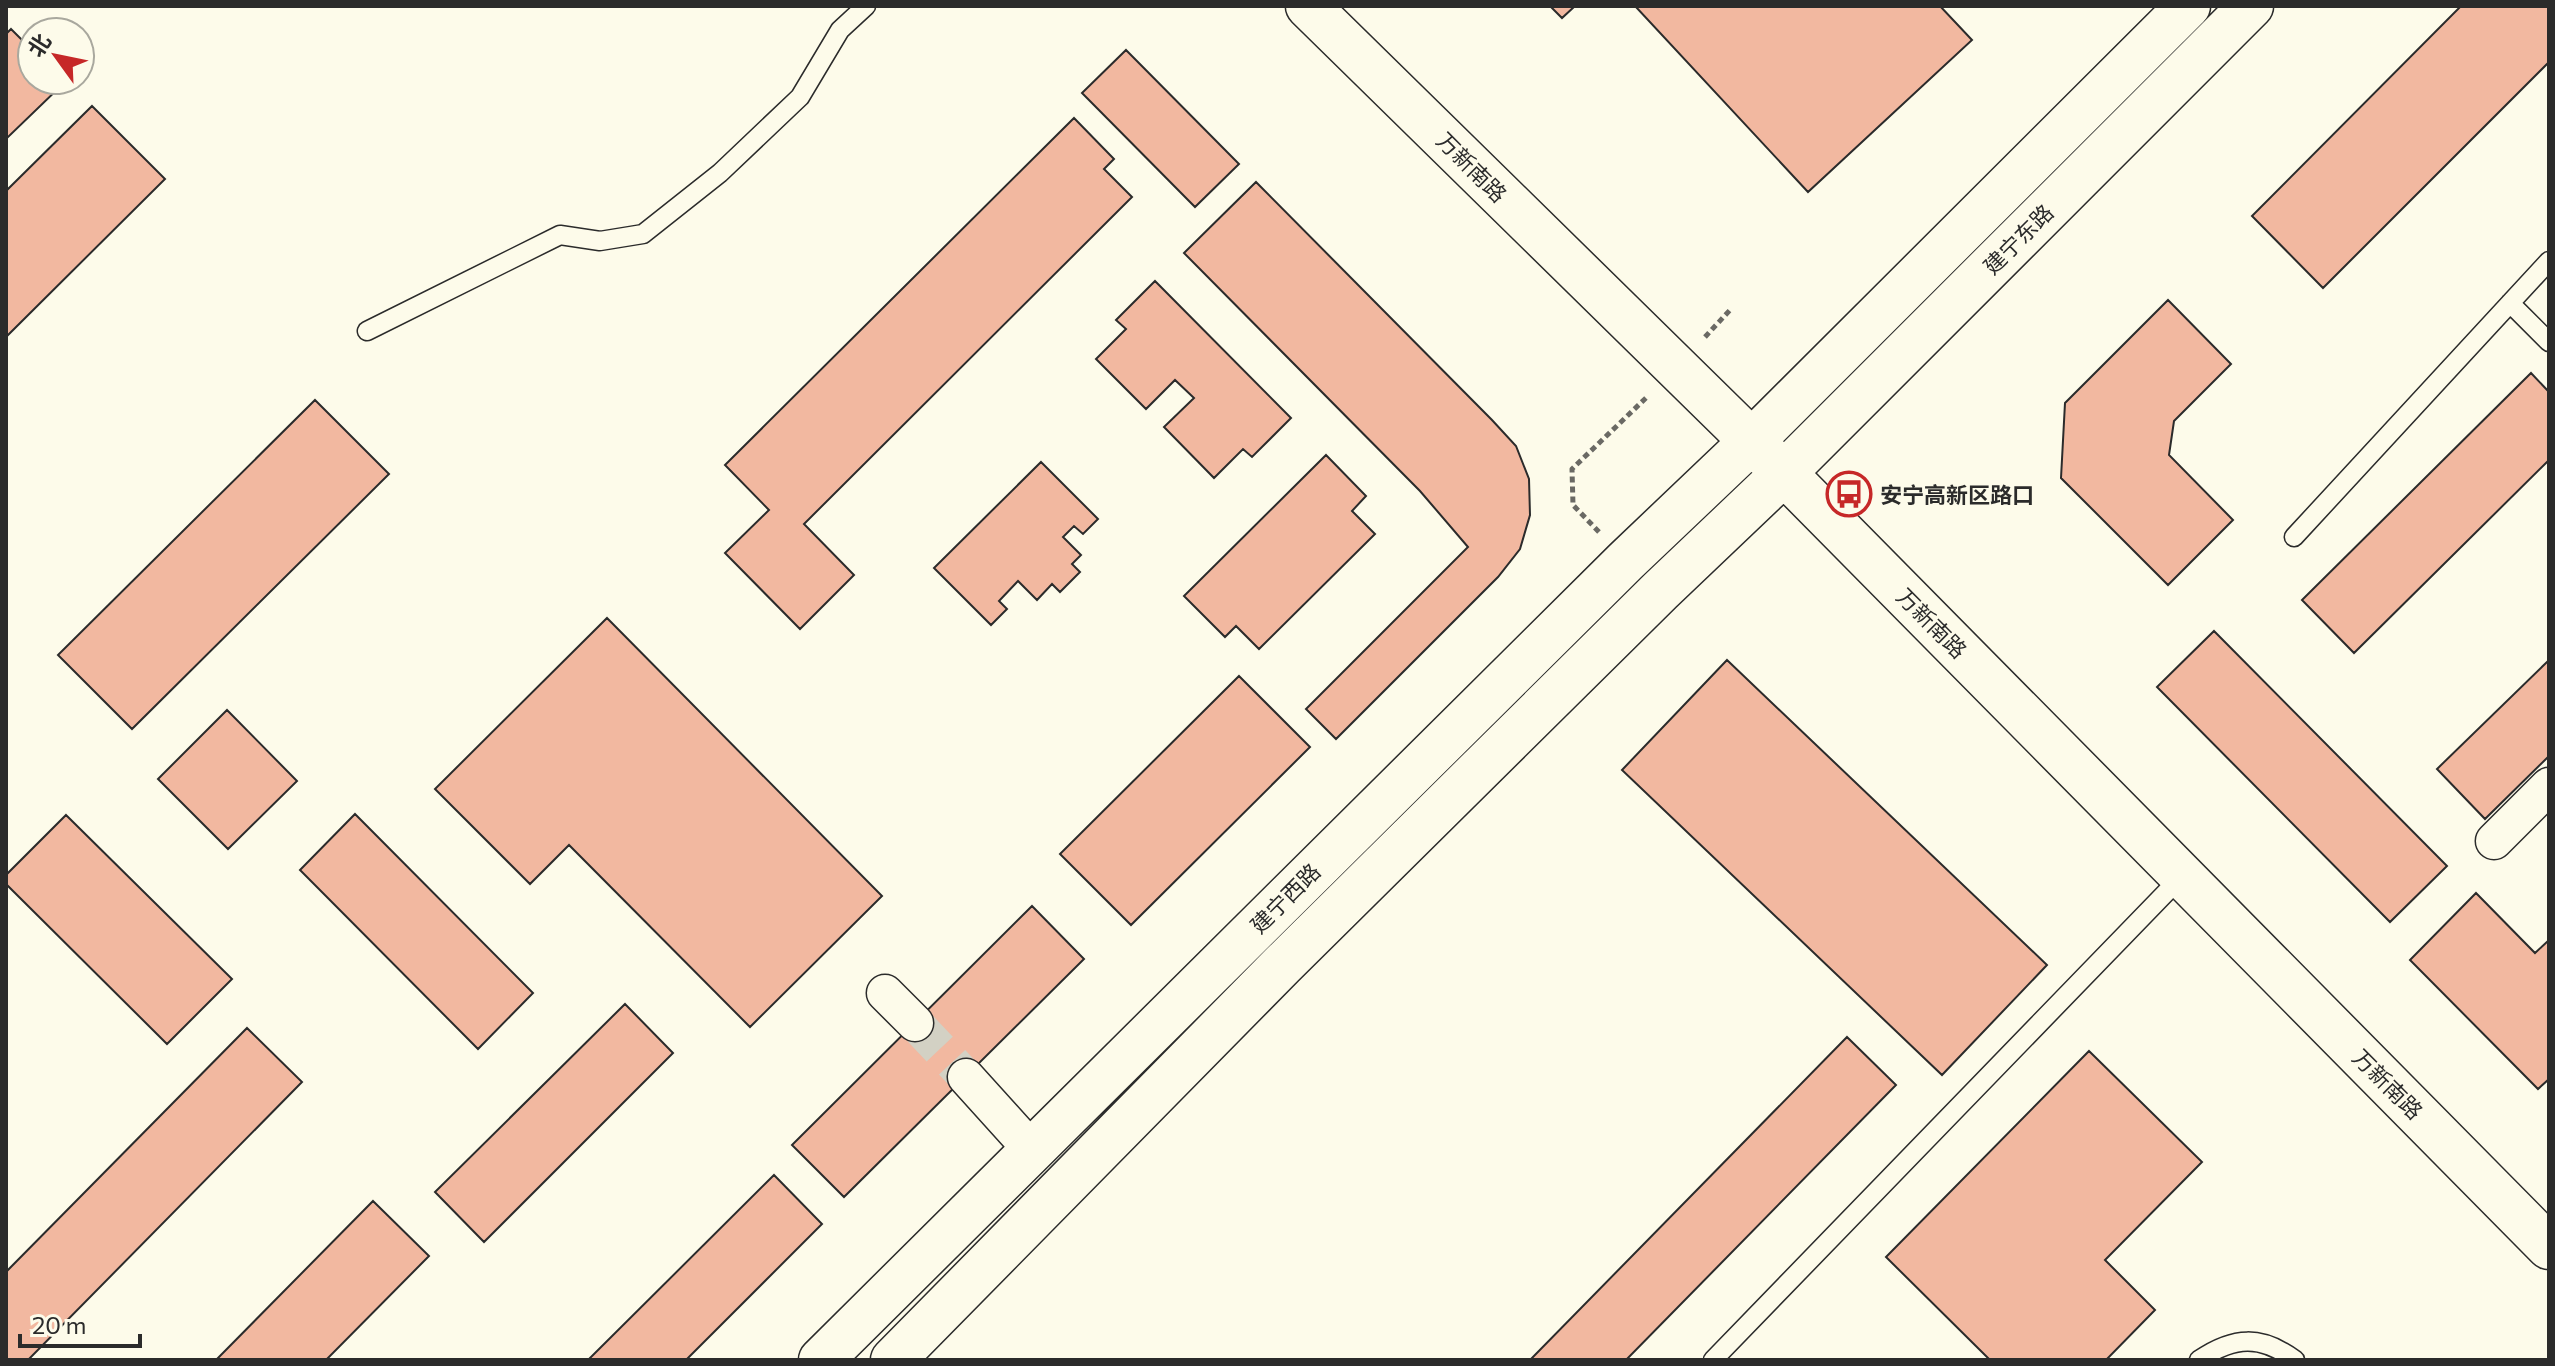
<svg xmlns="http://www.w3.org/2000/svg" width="2555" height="1366" font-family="Commissioner,'Noto Sans SC',sans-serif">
<rect width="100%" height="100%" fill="#fdfbea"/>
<path fill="#f2b8a0" stroke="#2b2b2b" stroke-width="2" d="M1550,6H1575L1562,18Z
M1635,6H1940L1972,40L1808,192Z
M2461,6H2549V62L2323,288L2252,216Z
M11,29L32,50V80H61L64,83L6,139V34Z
M1126,50L1239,164L1195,207L1082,93Z
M92,106L165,179L6,337V191Z
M1074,118L1114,159L1104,169L1132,197L804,524L854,575L800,629L725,553L769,510L725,465Z
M1256,182L1492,420L1516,446L1529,479L1530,515L1520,549L1498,577L1336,739L1306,709L1468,547L1420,491L1184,253Z
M1155,281L1291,418L1252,457L1243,449L1214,478L1164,427L1194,398L1175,380L1146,409L1096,359L1126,329L1116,320Z
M2168,300L2231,364L2174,421L2169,455L2233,520L2168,585L2061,478L2065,403Z
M2531,373L2549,392V460L2354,653L2302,600Z
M315,400L389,474L132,729L58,655Z
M1326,455L1366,496L1352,511L1375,534L1259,649L1236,626L1225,637L1184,596Z
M1041,462L1098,519L1083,534L1074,526L1063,537L1081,555L1072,564L1080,572L1060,592L1052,584L1037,600L1018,581L999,601L1007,609L991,625L934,568Z
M607,618L882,896L750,1027L569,845L530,884L435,789Z
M2214,631L2447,866L2390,922L2157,687Z
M1727,660L2047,965L1942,1075L1622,770Z
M2549,660V756L2485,819L2437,769Z
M1239,676L1310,747L1131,925L1060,854Z
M227,710L297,781L228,849L158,779Z
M355,814L533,993L478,1049L300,870Z
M66,815L232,979L167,1044L6,884V875Z
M2476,893L2535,953L2549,940V1079L2538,1089L2410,960Z
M1032,906L1084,959L844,1197L792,1145Z
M625,1004L673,1053L484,1242L435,1192Z
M247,1028L302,1082L28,1360H6V1272Z
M1847,1037L1896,1085L1626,1360H1530Z
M2089,1051L2202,1162L2105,1260L2155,1310L2106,1360H1990L1886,1257Z
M774,1175L822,1224L686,1360H588Z
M373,1201L429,1256L326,1360H216Z"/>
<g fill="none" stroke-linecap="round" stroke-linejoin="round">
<path stroke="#d3d1c4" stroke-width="36" stroke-dasharray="36 18" stroke-linecap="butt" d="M915,1023L966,1077"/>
<g stroke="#2b2b2b" stroke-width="21">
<path id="lane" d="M2510,303L2549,342
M367,331L560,235L600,241L643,234L720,173L800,97L840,30L866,6
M2294,537L2549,261
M1713,1360L2182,876
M2199,1360C2234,1336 2261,1335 2295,1360"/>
</g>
<g stroke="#2b2b2b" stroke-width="39">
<path id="street" d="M2494,841L2549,786
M885,993L915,1023
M966,1077L1031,1149"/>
</g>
<g stroke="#2b2b2b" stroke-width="47">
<path id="secondary" d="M1308,6L1784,473L2549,1247
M821,1360L1626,561L1752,441L2188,6
M893,1360L1282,965L1660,591L1784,473L2251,6"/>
</g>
<path stroke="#6a6964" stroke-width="5" stroke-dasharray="6 4" stroke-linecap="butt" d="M1705,337L1730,310
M1599,532L1573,505L1572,469L1648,396"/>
<use href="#lane" stroke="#fdfbea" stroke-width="18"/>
<use href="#street" stroke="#fdfbea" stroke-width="36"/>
<use href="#secondary" stroke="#fdfbea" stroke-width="44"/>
</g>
<defs>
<g id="bus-ring" transform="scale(2.3)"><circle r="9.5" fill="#fdfbea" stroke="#c62828" stroke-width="1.5"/><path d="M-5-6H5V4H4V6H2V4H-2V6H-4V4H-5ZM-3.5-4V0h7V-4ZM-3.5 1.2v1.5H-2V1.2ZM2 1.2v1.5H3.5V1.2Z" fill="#c62828"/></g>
</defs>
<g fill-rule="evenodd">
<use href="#bus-ring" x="1849" y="494"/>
</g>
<g text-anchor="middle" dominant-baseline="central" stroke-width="6" stroke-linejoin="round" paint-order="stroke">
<g font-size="22" fill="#2b2b2b" stroke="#fdfbea">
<text transform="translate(1472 167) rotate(45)">万新南路</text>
<text transform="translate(2018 239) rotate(-45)">建宁东路</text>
<text transform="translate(1932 623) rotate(45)">万新南路</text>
<text transform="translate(1285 898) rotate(-45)">建宁西路</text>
<text transform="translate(2388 1084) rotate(45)">万新南路</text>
</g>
<g font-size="22" font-weight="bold" fill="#2b2b2b" stroke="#fdfbea" text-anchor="start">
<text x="1880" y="494">安宁高新区路口</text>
</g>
</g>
<rect width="2555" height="1366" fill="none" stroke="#2b2b2b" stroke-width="16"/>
<g transform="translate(56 56) rotate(303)"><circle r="38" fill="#fdfbea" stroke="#a9a89e" stroke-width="2"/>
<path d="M0-6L14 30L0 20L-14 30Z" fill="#c62828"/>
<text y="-12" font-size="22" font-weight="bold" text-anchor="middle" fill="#2b2b2b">北</text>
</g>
<path d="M20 1334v12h120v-12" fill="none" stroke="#2b2b2b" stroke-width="4"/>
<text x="32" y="1334" font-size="24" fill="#2b2b2b" stroke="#fdfbea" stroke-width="6" paint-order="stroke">20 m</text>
</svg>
